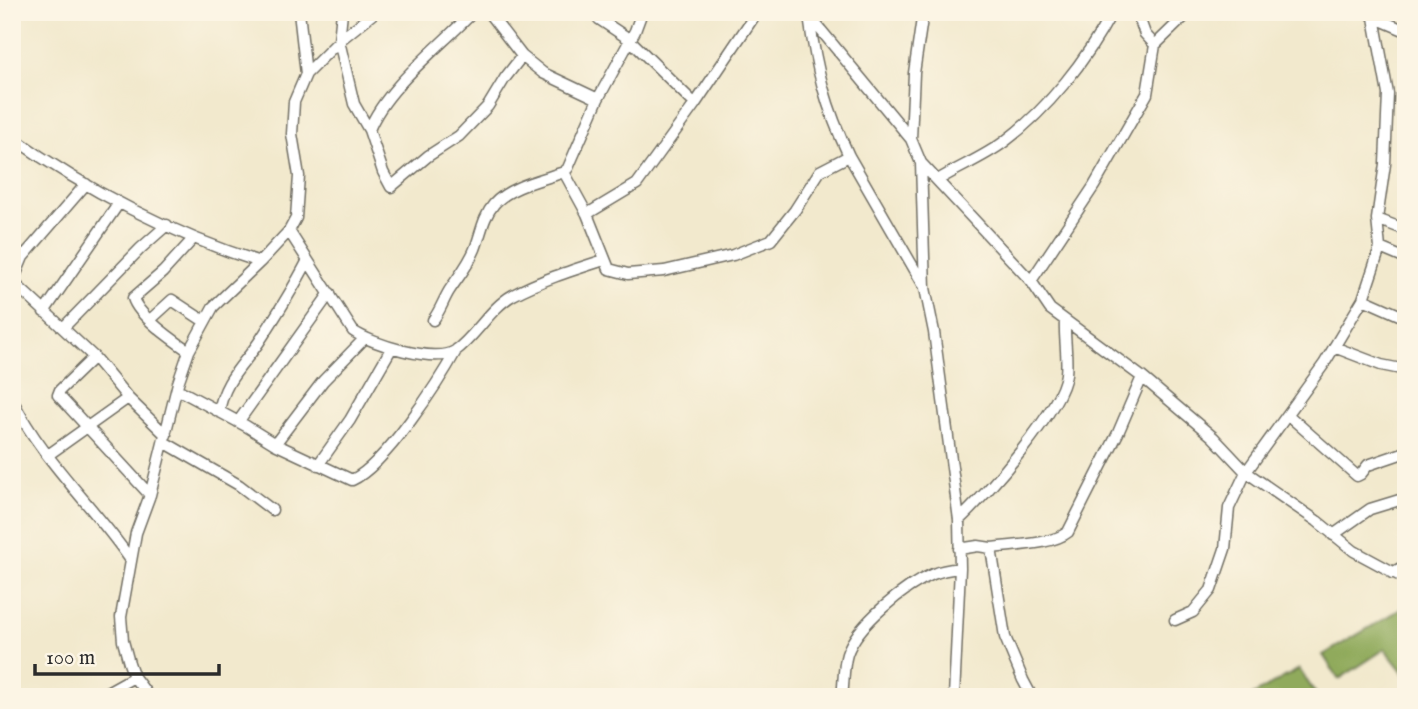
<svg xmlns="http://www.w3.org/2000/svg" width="1418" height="709" font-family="'IM FELL English',serif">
<rect width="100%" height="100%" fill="#fcf5e5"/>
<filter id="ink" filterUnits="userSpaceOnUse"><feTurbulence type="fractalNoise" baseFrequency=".0143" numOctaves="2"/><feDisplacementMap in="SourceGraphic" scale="14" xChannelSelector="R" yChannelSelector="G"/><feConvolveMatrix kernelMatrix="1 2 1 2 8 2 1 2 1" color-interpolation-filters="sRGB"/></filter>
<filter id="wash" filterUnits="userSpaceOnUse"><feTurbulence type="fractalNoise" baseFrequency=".00686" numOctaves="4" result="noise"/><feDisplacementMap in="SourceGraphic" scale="28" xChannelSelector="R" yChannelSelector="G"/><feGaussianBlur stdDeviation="1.57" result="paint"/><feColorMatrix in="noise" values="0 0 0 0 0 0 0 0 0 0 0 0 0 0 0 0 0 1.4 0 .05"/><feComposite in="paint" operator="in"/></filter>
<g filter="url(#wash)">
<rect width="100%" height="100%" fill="#f2e9cd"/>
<path fill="#90aa5c" stroke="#5e6a44" stroke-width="2" d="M1406,606V676L1385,649L1339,679L1323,655Z
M1299,669L1318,697H1251L1253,695Z"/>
</g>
<g filter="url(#ink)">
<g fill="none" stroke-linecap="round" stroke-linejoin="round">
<g stroke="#716e64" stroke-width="13">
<path id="street" d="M299,12L306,74
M375,12L339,41L354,104L369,130L383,172L391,187L428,156L459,136L488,106L505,78L522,56
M488,12L522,56L543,73L598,99
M594,12L599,19L629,39L695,104L757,12
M923,12L914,73L911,139L921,163L925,288L934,332L959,520L960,568L954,697
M809,16C816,69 826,107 849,156L923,284
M810,17L911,139
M1373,17L1406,31
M1155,45L1189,12
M369,130C386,87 441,46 473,12
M12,137C86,190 174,235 260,262
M921,163L1031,281L1050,309L1142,377L1213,437L1246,472L1317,521L1354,551L1406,579
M564,172L587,214L609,269L628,274L664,271L733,255L771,240L795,210L820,171L849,156
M938,180C959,167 984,157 1004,142C1048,109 1086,61 1112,12
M587,214L637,184L695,104
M1377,219L1406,230
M289,231L353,331C371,344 436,364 455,351C476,336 490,308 513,295C541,280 573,270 604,260
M12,245L23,257
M1380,248L1406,259
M12,281L94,357L128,398L166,435
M13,281L23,257L86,184
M1031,281L1094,186L1147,94L1155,45L1145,34L1137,12
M1363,299L1406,318
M44,312L119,203
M150,320L172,300L204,321
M433,320C440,311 443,301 449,291C458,277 468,266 475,249C481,234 483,217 494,204C510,186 541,180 564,172L568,168L598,99L635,31L642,12
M63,328L141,248L167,225
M1334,347L1381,365L1406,370
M189,351C173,340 138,316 133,298L163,272L193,239
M94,357L60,390L58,395L150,495
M177,389L246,426L275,444L352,480C385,465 439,382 457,349
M12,399C41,459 93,505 130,559
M219,412C224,380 242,367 259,342C276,316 293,289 307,262
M1288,415L1357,476L1361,474L1368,465L1406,452
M238,422L330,293
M164,442L239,485L272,510
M275,444L323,381L364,339
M48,455L128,398
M318,465L350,420L391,349
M959,520C986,495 1063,408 1066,374C1068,357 1064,338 1065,320
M1333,535L1370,509L1406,498
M991,548C1012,545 1052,545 1068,532L1118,433L1142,377
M959,549L978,546L991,548L1005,637L1023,680L1032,697
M1392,573L1406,565
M1175,620L1193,612L1211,590L1225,549L1229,508L1246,472L1324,364L1363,299L1380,248L1377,219L1385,164L1388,94L1373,12
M98,697L134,677
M149,697L134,677L129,663L123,641L121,617L136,533L150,495L178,383L189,351L213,307L260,262L289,231L296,218L299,176L292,134L294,102L306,74L339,41L342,12
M842,697C844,683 843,667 847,654C857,624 905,586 933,574C942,570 951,569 960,568"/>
</g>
<use href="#street" stroke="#fff" stroke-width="10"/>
</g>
</g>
<rect width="1418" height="709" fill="none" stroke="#fcf5e5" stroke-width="42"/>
<path d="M35 664v10h184v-10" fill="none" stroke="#2b2b2b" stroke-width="3.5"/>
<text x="46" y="664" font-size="21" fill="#2b2b2b" stroke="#fcf5e5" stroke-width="5" paint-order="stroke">100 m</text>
</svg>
